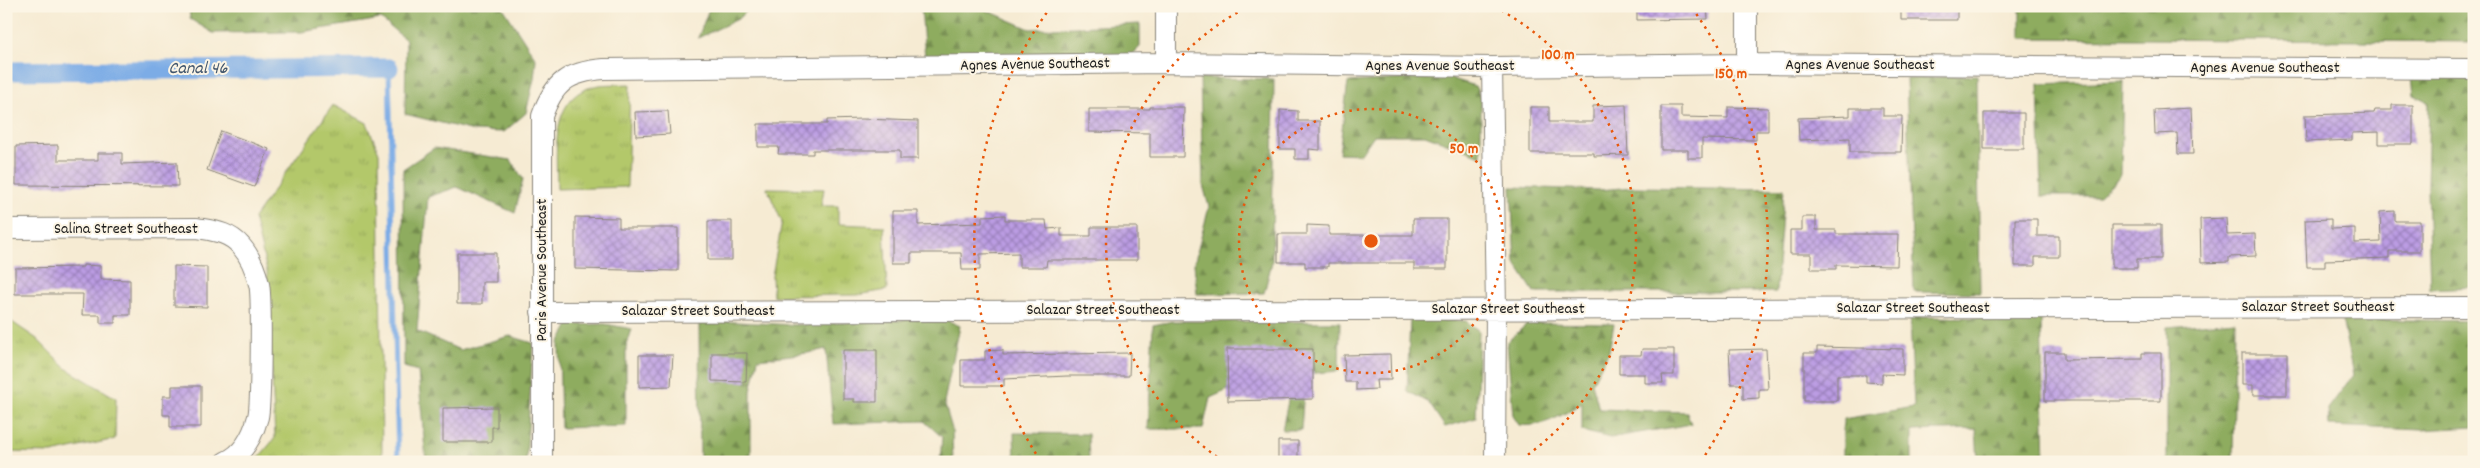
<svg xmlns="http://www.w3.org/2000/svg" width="2480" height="468" font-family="Dekko,sans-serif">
<defs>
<pattern id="grass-tufts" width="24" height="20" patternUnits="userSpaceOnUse" patternTransform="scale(1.25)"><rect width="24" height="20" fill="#b3c86b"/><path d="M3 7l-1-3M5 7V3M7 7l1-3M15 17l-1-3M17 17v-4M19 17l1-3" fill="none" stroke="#99ab5c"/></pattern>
<pattern id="forest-firs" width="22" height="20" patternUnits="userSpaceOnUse" patternTransform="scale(1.25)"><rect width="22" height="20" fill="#8eac5f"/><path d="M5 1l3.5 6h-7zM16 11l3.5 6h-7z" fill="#738b4e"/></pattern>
<pattern id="building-cross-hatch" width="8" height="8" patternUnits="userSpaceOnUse" patternTransform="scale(1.25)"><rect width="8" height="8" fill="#bb9ce3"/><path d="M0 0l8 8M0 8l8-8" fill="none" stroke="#977eb7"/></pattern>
</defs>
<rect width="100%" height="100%" fill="#fcf5e5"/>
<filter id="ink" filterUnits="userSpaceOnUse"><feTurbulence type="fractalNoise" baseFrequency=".02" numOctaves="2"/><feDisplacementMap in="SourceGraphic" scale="10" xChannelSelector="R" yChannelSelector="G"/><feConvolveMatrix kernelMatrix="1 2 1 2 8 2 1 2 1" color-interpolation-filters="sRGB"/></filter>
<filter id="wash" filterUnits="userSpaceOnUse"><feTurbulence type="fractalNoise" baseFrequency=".0096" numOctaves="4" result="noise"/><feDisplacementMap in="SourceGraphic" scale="20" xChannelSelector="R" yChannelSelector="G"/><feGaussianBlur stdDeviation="1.12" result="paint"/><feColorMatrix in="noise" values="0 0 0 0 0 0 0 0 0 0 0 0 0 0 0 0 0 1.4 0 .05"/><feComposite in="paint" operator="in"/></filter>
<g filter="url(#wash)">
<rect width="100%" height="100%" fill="#f6ebd3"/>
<path fill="url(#grass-tufts)" stroke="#687244" d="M630,84L627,187L557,189C557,154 549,100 591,87C602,83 618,85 630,84Z
M333,105L367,123L379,153L382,462H255L275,438L267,271L254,218Z
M767,188L824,189L821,206H838V224L884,226L887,290L858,295L773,296L772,276L782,222Z
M6,318L37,339L67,369L116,398L115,439L52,453L7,452Z"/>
<path fill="url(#forest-firs)" stroke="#55643e" d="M189,6H502L536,59L534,79L526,113L504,132L474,131L405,114L406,40L381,19L302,32L213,33L190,19Z
M710,6H751L738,19L698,38Z
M921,6H977L1030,29L1140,24V47L1130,57L925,58Z
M2020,6H2474V42L2020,38Z
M2474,74V287L2430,289L2427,188L2429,102L2414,95L2412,76Z
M1977,75L1980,293L1914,292L1906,79Z
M1447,77L1475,86L1481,98V156L1425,135H1374L1361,154L1339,153L1348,82Z
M1200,78L1274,79L1272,262L1264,293L1197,294L1194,264L1209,207L1203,185Z
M2123,81L2121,175L2099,196H2041L2038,84Z
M434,148L511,160L523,179L515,213L457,187L428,197L417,331L460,350L510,336L533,343L526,462H426L418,371L404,367L403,169Z
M1511,187L1599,190L1634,187L1784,189L1776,292H1534L1515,263Z
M1910,317L2041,318L2045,462H1978L1976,429L1912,431V462H1843V419L1914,407Z
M942,318L960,326L944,402L952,429L953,462H940L942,437L924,421L833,424L826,349L808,353L758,359L751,391V462H700L699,320L794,325Z
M2342,319L2474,321V427L2421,430L2329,426L2328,409L2353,375Z
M1410,320L1466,321L1479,331L1476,418L1445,427L1428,402L1407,391Z
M1173,321L1340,322L1339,371L1305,374L1301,430H1282L1292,382L1264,374L1210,398L1203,429H1148L1153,325Z
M2235,321L2233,462H2167V327Z
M1528,323L1614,324L1609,351L1592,383L1599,409L1687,412L1691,424L1610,438L1582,431V403C1563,415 1543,428 1519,425L1513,416L1507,342Z
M605,324L632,329L626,348V426L561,428L559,343L569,325Z
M1014,433L1088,434L1089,462H1015Z"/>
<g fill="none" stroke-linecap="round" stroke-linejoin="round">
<path stroke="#7bace6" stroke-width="5" d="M389,68L398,462"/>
<path stroke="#7bace6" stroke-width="19" d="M6,71L389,68"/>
</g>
<g id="blocks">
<path fill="url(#building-cross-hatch)" d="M1637,6H1707L1708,19L1637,20Z
M1901,6H1957V20H1901Z
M1626,105L1628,155L1594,156V153H1530V107H1549V122H1593V106Z
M2392,105H2413V144H2379V132L2352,133V140L2306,142L2305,115L2374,113L2375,110H2392Z
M1661,106H1681V117L1728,118V107L1768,108V131H1756V140L1702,139V158H1688V150H1661Z
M1150,107H1184L1183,157H1150V133L1089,132V109H1150Z
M1850,108H1883V116H1902L1901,152H1850V138L1799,140L1798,118L1850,116Z
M2191,108L2193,154H2178L2177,133L2155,134L2154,110Z
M1280,110L1298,111V121H1320V150L1309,149V159H1295V149H1280Z
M668,111L670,134L636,136L635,112Z
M1984,113H2024V149H1984Z
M862,119L918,121V159H900V150H813V154H778L779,147H758V124H827V120Z
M221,131L269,149L254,187L207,170Z
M58,145V160H98V153H122V164L177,162L178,186L16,185V146Z
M893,211H918V225L982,223V216L1005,215V220H1046L1047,229L1061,228V236H1091V227H1137V260H1047L1046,267H1019V253L980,254V270H962L961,253H911V263H893Z
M2395,211V221H2420V251H2389V258L2325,260V267H2307L2305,220L2331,219V229L2355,228V243L2381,242L2380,212Z
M575,217L619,218V228H678V271L575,269Z
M1802,217H1816V230H1836V234H1898L1897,266L1836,265V269H1811V254H1790V230H1802Z
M2226,218L2227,235L2255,234L2256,256L2229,257V262L2201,263L2200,219Z
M1413,219H1447V269H1414V263H1328V267H1305V262H1278V234H1307V225L1329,226V235H1413Z
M2015,219H2037V236H2059V257H2035V266H2015Z
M708,221H732V260H708Z
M2112,225H2161V259H2137V268H2112Z
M457,253H496V282H482V304H457Z
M83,265L101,266V279L130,280V315H115V323H100V315H82L83,294H15V268L83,267Z
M174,266L207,267V307L174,306Z
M1817,347L1903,349V375L1882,374V383L1866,382V375H1837V401H1804V353H1817Z
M1227,349H1313V399L1228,401Z
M1642,349H1674V375H1662L1663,383H1645V374H1619V355H1641Z
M1766,349L1768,389H1759V398L1743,399V384H1731L1729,350Z
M843,350H877V402H854V399H843Z
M1003,350V355L1130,353L1129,376H1067L1004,379V386H961V360H985V351Z
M2045,352H2064V360L2142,359V353H2161V401H2045Z
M712,353H747L746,382L712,381Z
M2242,353H2287V395H2253V385H2242Z
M1390,354L1391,380H1376L1377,389L1356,390V382H1345L1344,355Z
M639,355H673L671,386L639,387Z
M172,386H201V427H170V415H163V396H172Z
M497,407V427H492V442H443V408Z
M1278,441H1298V462H1278Z"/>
</g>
</g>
<g filter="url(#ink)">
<use href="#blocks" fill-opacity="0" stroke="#898478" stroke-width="1"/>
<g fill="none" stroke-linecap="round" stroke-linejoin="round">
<g stroke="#898478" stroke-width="22">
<path id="minor" d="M1747,6V64
M1166,63V6
M1492,67L1496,309L1495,462
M6,229L197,228C214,231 229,232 241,246C250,256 256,272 259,284C262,294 261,406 258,417C253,435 243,455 225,462
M541,312L2474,307
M542,462V116C554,82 568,72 604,69L1166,63L1492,67L1747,64L2474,69"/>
</g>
<use href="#minor" stroke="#fff" stroke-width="20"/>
</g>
</g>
<g fill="none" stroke="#e8590c" stroke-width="2.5" stroke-dasharray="2.5 5">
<circle cx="1371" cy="241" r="132"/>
<path d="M1223 461A265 265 0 0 1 1247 7M1495 7A265 265 0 0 1 1519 461"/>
<path d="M1040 460A397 397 0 0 1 1050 8M1692 8A397 397 0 0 1 1702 460"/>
</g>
<g text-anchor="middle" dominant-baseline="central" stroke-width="4" stroke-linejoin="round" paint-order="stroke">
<g font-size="16" fill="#1c1c1c" stroke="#fcf5e5">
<text transform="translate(1035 65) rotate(-1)">Agnes Avenue Southeast</text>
<text x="1860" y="65">Agnes Avenue Southeast</text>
<text x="1440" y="66">Agnes Avenue Southeast</text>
<text x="2265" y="68">Agnes Avenue Southeast</text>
<text x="126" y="229">Salina Street Southeast</text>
<text transform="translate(542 270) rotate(-90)">Paris Avenue Southeast</text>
<text x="2318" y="307">Salazar Street Southeast</text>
<text x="1913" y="308">Salazar Street Southeast</text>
<text x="1508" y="309">Salazar Street Southeast</text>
<text x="1103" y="310">Salazar Street Southeast</text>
<text x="698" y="311">Salazar Street Southeast</text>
</g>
<g font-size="18" font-style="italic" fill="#42566d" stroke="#fcf5e5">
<text x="198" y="69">Canal 46</text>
</g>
</g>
<circle cx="1371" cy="241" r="8" fill="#e8590c" stroke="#fcf5e5" stroke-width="2.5"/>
<g font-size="15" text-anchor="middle" font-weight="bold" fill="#e8590c" stroke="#fcf5e5" stroke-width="4" stroke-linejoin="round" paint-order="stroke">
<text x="1558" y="59">100 m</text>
<text x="1731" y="78">150 m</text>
<text x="1464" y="153">50 m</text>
</g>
<rect width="2480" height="468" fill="none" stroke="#fcf5e5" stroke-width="25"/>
</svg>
